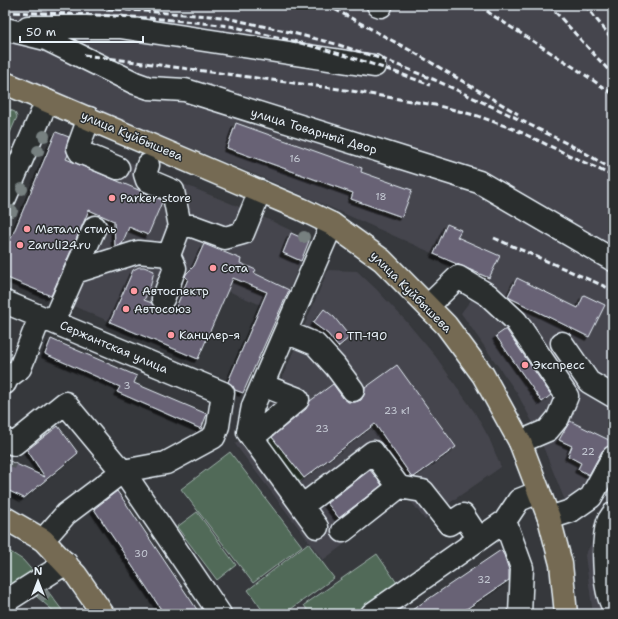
<svg xmlns="http://www.w3.org/2000/svg" width="618" height="619" font-family="'Shantell Sans',sans-serif">
<defs>
<filter id="shadow"><feDropShadow dx="-3.5" dy="3.5" stdDeviation="0" flood-color="#0009"/></filter>
</defs>
<rect width="100%" height="100%" fill="#36383c"/>
<filter id="ink" filterUnits="userSpaceOnUse"><feTurbulence type="fractalNoise" baseFrequency=".025" numOctaves="2"/><feDisplacementMap in="SourceGraphic" scale="8" xChannelSelector="R" yChannelSelector="G"/><feConvolveMatrix kernelMatrix="1 2 1 2 8 2 1 2 1" color-interpolation-filters="sRGB"/></filter>
<g filter="url(#ink)">
<path fill="#45454d" d="M5,5H613V479L593,476L566,503L535,427L517,393L461,313L474,296L473,271L264,178L5,72Z
M56,132L259,215L292,231V233L309,241L289,290L272,282L261,305L228,291L198,359L5,277V253Z
M328,270L357,271L376,289L405,320L436,357L475,413L489,438L501,467L425,520L408,497L323,560L235,444L266,416Z
M613,505L608,614H593L585,555Z"/>
<path fill="#516b59" stroke="#9caea8" d="M5,108L15,112L17,117L10,133L6,132L5,133Z
M269,433L304,478L297,484L262,439Z
M230,452L302,546L253,583L181,489Z
M197,512L236,565L217,580L177,527Z
M308,543L334,578L284,614H265L248,590Z
M9,551L23,560L37,576L5,595V560Z
M377,554L397,583L353,614H310L304,605Z
M43,588L47,590L65,614H57L36,596L37,592Z"/>
<path fill="#676274" stroke="#e8f1f8" filter="url(#shadow)" d="M236,123L362,168L361,172L412,190L402,217L351,199L353,193L227,148Z
M56,132L69,137L66,148L68,155L66,159L162,200V202L148,235L129,227L122,244L115,246L114,221L89,210L51,296L5,277V253Z
M447,224L461,230L457,237L500,256L489,278L434,254Z
M291,233L309,241L301,261L283,253Z
M204,244L241,259L240,263L256,270L254,273L289,290L243,393L235,390L232,385L228,382L267,292L233,278L198,359L110,322L131,275L133,270L139,267H144L154,271L150,288L144,300L152,303L154,307L158,310L165,311L168,310L174,312L188,279L185,276L187,273L194,266Z
M517,278L578,308L584,295L605,305L589,337L510,298L508,296Z
M324,309L334,317L350,337L338,347L328,334L313,323Z
M506,329L551,395L542,402L496,336Z
M51,339L137,376L134,383L207,414L201,429L117,392L120,387L45,354Z
M397,365L456,447L414,477H412L375,424L304,478L272,437L306,409L310,401L333,384L343,398L348,402H355L361,400L364,395L365,388Z
M570,421L611,441L609,446L602,451L589,475L578,469L581,463L568,456L572,446L559,440Z
M58,426L78,453L24,498L5,489V459L45,477L27,450Z
M370,470L382,485L339,518L327,503Z
M117,491L127,505L200,614H164L147,588L94,509Z
M501,550L504,555L509,570V580L459,614H406Z"/>
<g fill="none" stroke-linecap="round" stroke-linejoin="round">
<path stroke="#515458" stroke-width="22" stroke-dasharray="22 11" stroke-linecap="butt" d="M5,464L7,460"/>
<g stroke="#e8f1f8" stroke-width="25">
<path id="minor" d="M378,5L381,6
M28,27H120L374,66
M5,29L46,39L135,83L149,88L185,90L479,182L613,260
M89,118L78,148L80,152L118,168
M148,165L145,174L147,180L173,191L180,226
M5,198L47,101
M75,272L138,252L169,255
M163,299L175,268L169,255L180,226H192L225,238L243,233L260,191
M5,302L223,393L218,426L214,437L166,463L123,471L66,514L43,540
M428,306L458,277L488,295L516,321L567,396L558,418L548,430L520,442
M53,322L95,227
M286,332L315,344L335,366L353,390
M562,343L589,382L613,396
M5,383L7,378L20,368L40,317
M252,438L298,399L262,385
M5,440L14,444L65,403L114,462L123,471L220,614
M302,506L373,452L399,487
M613,514C611,517 609,519 608,522C602,540 603,590 613,606
M549,518L571,511L591,497L613,457
M505,521L522,568L520,614
M317,527L248,432L253,406L332,224
M343,531L399,487L423,491L449,524L463,515L479,539
M5,607L8,600L66,563
M372,614L505,521L519,500L539,492"/>
</g>
<g stroke="#e8f1f8" stroke-width="25">
<path id="major" d="M5,83L301,209L332,224L382,260L446,325L483,375L520,442L549,518L561,564L566,614
M5,518L43,540L76,575L103,614"/>
</g>
<use href="#minor" stroke="#2a2d2e" stroke-width="22"/>
<use href="#major" stroke="#746b52" stroke-width="22"/>
<path stroke="#e8f1f8" stroke-width="3" stroke-dasharray="6 3" stroke-linecap="butt" d="M63,5L222,17L285,31L336,44L385,60L435,80L508,114L582,151
M327,5L415,53L518,114
M480,5L492,15L575,68L613,94
M549,5L613,75
M585,5L613,40
M5,12C77,14 149,16 220,25C235,26 250,31 264,34C321,47 376,64 430,85
M84,55L339,89L435,105L478,116L516,130L613,176
M577,148L613,170
M494,238L613,290"/>
</g>
<g fill="#778080">
<circle cx="44" cy="136" r="6"/>
<circle cx="38" cy="151" r="6"/>
<circle cx="22" cy="189" r="6"/>
<circle cx="12" cy="211" r="6"/>
<circle cx="304" cy="237" r="6"/>
<circle cx="44" cy="595" r="6"/>
</g>
</g>
<g fill="#ff9aa2" stroke="#2a2d2e" stroke-width="1.5">
<circle cx="112" cy="198" r="4"/>
<circle cx="27" cy="229" r="4"/>
<circle cx="20" cy="245" r="4"/>
<circle cx="213" cy="268" r="4"/>
<circle cx="134" cy="291" r="4"/>
<circle cx="126" cy="309" r="4"/>
<circle cx="171" cy="335" r="4"/>
<circle cx="339" cy="336" r="4"/>
<circle cx="525" cy="365" r="4"/>
</g>
<g text-anchor="middle" dominant-baseline="central" stroke-width="3" stroke-linejoin="round" paint-order="stroke">
<g font-size="10" fill="#c8cdd7">
<text x="295" y="158">16</text>
<text x="381" y="196">18</text>
<text x="127" y="385">3</text>
<text x="397" y="410">23 к1</text>
<text x="322" y="428">23</text>
<text x="588" y="451">22</text>
<text x="141" y="553">30</text>
<text x="484" y="579">32</text>
</g>
<g font-size="12" fill="#e8f1f8" stroke="#2a2d2e">
<text transform="translate(314 131) rotate(17)">улица Товарный Двор</text>
<text transform="translate(132 136) rotate(23)">улица Куйбышева</text>
<text transform="translate(411 292) rotate(45)">улица Куйбышева</text>
<text transform="translate(114 347) rotate(23)">Сержантская улица</text>
</g>
<g font-size="12" fill="#e8f1f8" stroke="#2a2d2e" text-anchor="start">
<text x="120" y="198">Parker store</text>
<text x="35" y="229">Металл стиль</text>
<text x="28" y="245">Zaruli24.ru</text>
<text x="221" y="268">Сота</text>
<text x="142" y="291">Автоспектр</text>
<text x="134" y="309">Автосоюз</text>
<text x="179" y="335">Канцлер-я</text>
<text x="347" y="336">ТП-190</text>
<text x="533" y="365">Экспресс</text>
</g>
</g>
<rect width="618" height="619" fill="none" stroke="#2a2d2e" stroke-width="20"/>
<rect x="10" y="10" width="598" height="599" fill="none" stroke="#e8f1f8" stroke-width="1.5" filter="url(#ink)"/>
<g transform="translate(38 581)" stroke="#2a2d2e" stroke-width="3" paint-order="stroke">
<path d="M0-3L7 15L0 10L-7 15Z" fill="#e8f1f8"/>
<text y="-6" font-size="11" font-weight="bold" text-anchor="middle" fill="#e8f1f8">N</text>
</g>
<path d="M20 36v6h123v-6" fill="none" stroke="#e8f1f8" stroke-width="2"/>
<text x="26" y="36" font-size="12" fill="#e8f1f8" stroke="#2a2d2e" stroke-width="3" paint-order="stroke">50 m</text>
</svg>
